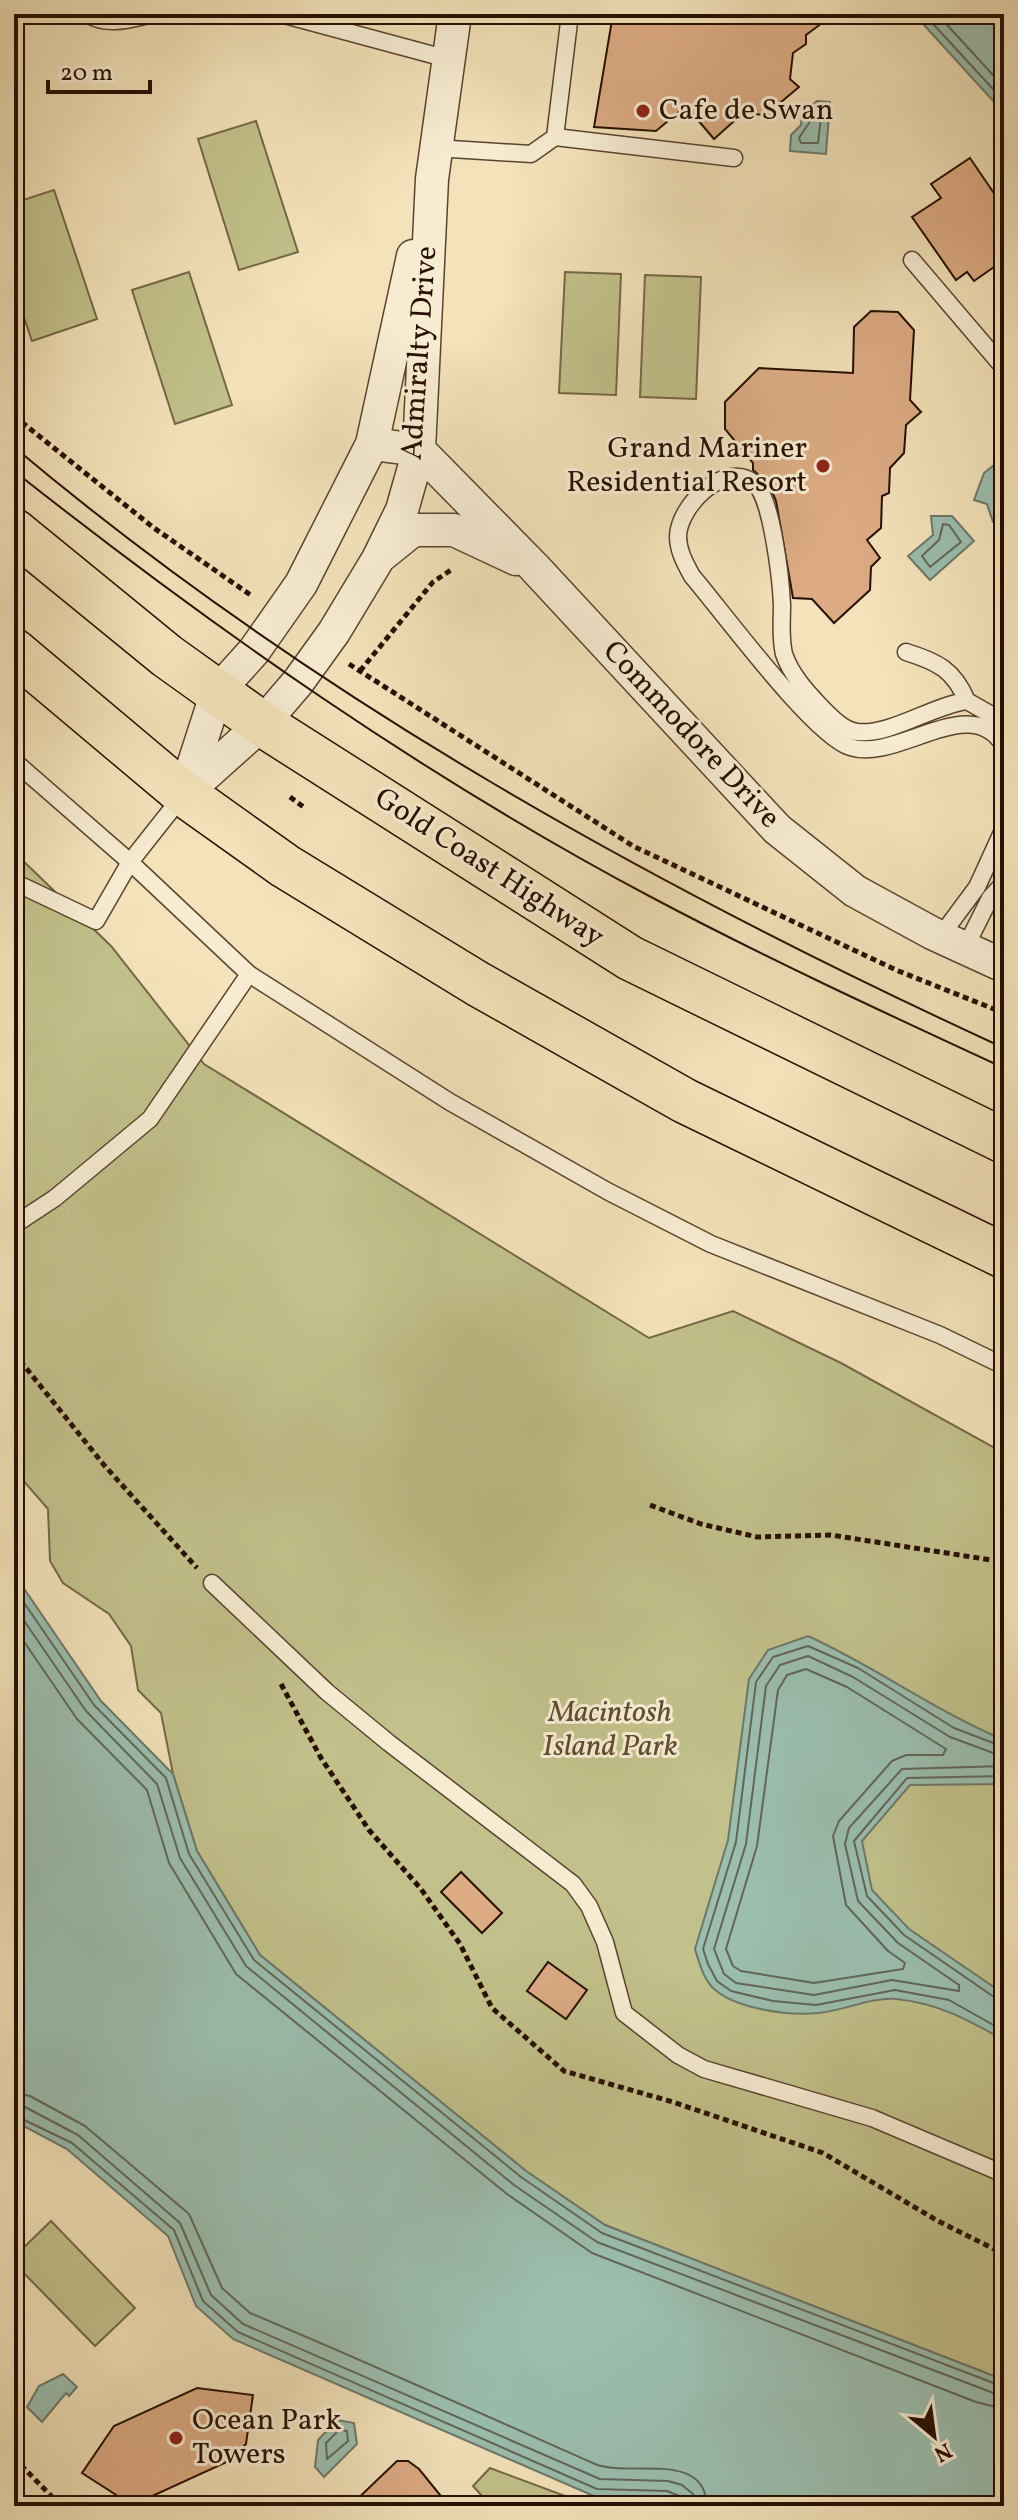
<svg xmlns="http://www.w3.org/2000/svg" width="1018" height="2520" font-family="Vollkorn,serif">
<rect width="100%" height="100%" fill="#f3e2ba"/>
<filter id="stains"><feTurbulence type="fractalNoise" baseFrequency=".0025" numOctaves="4"/><feColorMatrix values="0 0 0 0 .2 0 0 0 0 .09 0 0 0 0 .02 0 0 0 .5 -.17"/></filter>
<radialGradient id="worn" r=".72"><stop offset=".6" stop-color="#630" stop-opacity="0"/><stop offset="1" stop-color="#630" stop-opacity=".3"/></radialGradient>
<path fill="#c2c18b" stroke="#746846" stroke-width="2" d="M256,121L298,252L239,270L198,139Z
M54,190L97,319L32,341L14,288V203Z
M189,272L232,405L175,424L132,290Z
M565,272L621,274L616,395L559,393Z
M645,275L701,277L696,399L640,397Z
M14,852L111,946L204,1064L649,1338L733,1311L841,1363L1004,1453V2380L605,2225L526,2171L260,1955L197,1851L173,1774L161,1713L138,1690L131,1646L109,1614L63,1583L50,1561L48,1509L14,1470Z
M51,2221L135,2308L95,2346L14,2263V2257Z
M490,2468L592,2506H491L473,2486Z"/>
<path fill="#9bbeaf" stroke="#6d786a" stroke-width="2" d="M914,14H1004V113Z
M817,101L830,102L826,154L790,151L791,135L801,125L802,114Z
M1004,457V522H993L987,504L974,500L984,473Z
M931,516H952L974,541L930,580L908,556L933,535Z
M14,1574L101,1701L173,1774L197,1851L260,1955L526,2171L605,2225L1004,2380V2506H688L667,2499L596,2497L233,2339L196,2306L168,2236L67,2149L14,2121Z
M808,1636C876,1667 935,1711 1004,1740V1784L910,1785L862,1841L872,1890L909,1929L1004,1994V2040C968,2020 938,2003 896,1999C871,1997 843,2011 818,2013C789,2016 735,2009 713,1988C703,1978 699,1962 695,1949L728,1840L749,1679L768,1650Z
M63,2374L77,2387L69,2396L66,2393L42,2422L27,2407L39,2386Z
M337,2420L354,2423L357,2444L324,2477L315,2467L318,2440Z"/>
<g fill="none" stroke-linecap="round" stroke-linejoin="round">
<path stroke="#616658" stroke-width="2" d="M924,14L1004,101
M937,14L1004,87
M815,114L821,117L818,143H801L799,138Z
M943,524L949,525L961,542L930,567L922,556L939,540Z
M14,1588L94,1705L166,1778L189,1854L254,1960L521,2177L602,2233L1004,2387
M14,1606L86,1711L157,1784L180,1858L246,1966L514,2185L597,2242L1004,2397
M14,1627L77,1719L147,1790L169,1863L236,1974L507,2194L592,2253L976,2402L1004,2409
M806,1669L847,1687L946,1749L943,1755H906L892,1761L839,1821L833,1836L846,1905L888,1951L905,1963L903,1969L814,1983L741,1971L733,1966L726,1949L757,1846L778,1690L787,1675Z
M1004,1747L954,1728L858,1668L808,1646L773,1657L756,1682L736,1842L703,1949L708,1964L717,1981L731,1991L773,2001L816,2005L895,1990L949,2000L1004,2031
M1004,1757L950,1737L853,1677L808,1656L780,1665L766,1686L746,1844L714,1949L724,1974L736,1983L814,1995L892,1980L959,1991V1985L898,1943L858,1901L845,1844L849,1828L902,1769L1004,1766
M1004,1776L907,1778L854,1841L867,1896L904,1935L997,1999L1004,2000
M14,2093L30,2096L85,2126L189,2214L222,2288L250,2313C366,2362 480,2413 595,2464C628,2478 705,2449 707,2506
M14,2105L25,2107L78,2135L180,2223L211,2295L243,2324L600,2479L668,2481L682,2485L693,2494L695,2506
M14,2115L72,2143L174,2230L203,2301L238,2332L597,2489L667,2491L682,2497L685,2506
M339,2430L347,2431L348,2441L327,2459L326,2443Z"/>
</g>
<path fill="#dcab84" stroke="#270f02" stroke-width="2" d="M613,14H834L806,35V44L793,53L790,79L799,87L774,108L773,116L743,113L714,139L686,106L656,131L594,127Z
M970,158L1004,208V260L974,281L967,272L956,280L912,217L941,198L931,184Z
M871,311L898,312L914,330L910,400L921,412L906,425L904,453L890,468L889,493L882,496L881,528L867,540L880,558L871,567L870,590L834,623L812,599L793,598L776,501L769,484L753,470V463L725,429V402L759,368L853,373L854,327Z
M461,1872L502,1913L482,1933L441,1892Z
M548,1962L587,1990L566,2019L527,1991Z
M197,2388L253,2395L246,2444L229,2461L148,2498L124,2500L82,2473L114,2426Z
M397,2461H408L419,2469L449,2506H350Z"/>
<g fill="none" stroke-linecap="round" stroke-linejoin="round">
<g stroke="#5a4430" stroke-width="19">
<path id="lane" d="M87,14C109,27 130,19 153,14
M281,14L448,59
M555,137L734,158
M435,148L531,154L555,137L570,14
M912,260L1004,368
M906,652C938,662 954,670 967,701
M1004,722L967,701C933,705 890,736 857,732C843,730 831,717 822,708C807,692 791,675 784,654C780,637 782,622 782,605C781,582 772,496 754,483C724,460 679,506 678,536C678,551 685,563 692,576C722,611 813,735 850,747C897,763 971,690 1004,746
M14,761L130,862L249,974L450,1102L609,1192L711,1244L940,1335L1004,1366
M14,882L96,921L130,862L183,795
M940,937L977,887L1004,828
M965,948L990,898L1004,883
M14,1225L55,1198L150,1119L249,974
M212,1583L327,1692L389,1743L573,1884L589,1906L605,1942L624,2013L678,2055L704,2069L872,2118L1004,2174"/>
</g>
<g stroke="#5a4430" stroke-width="35">
<path id="street" d="M372,444L419,450L534,567L777,829L855,891L932,933L1004,966
M382,555L413,530H454L516,559
M185,791L217,692L254,651L301,584L372,444L413,256
M184,794L262,724L298,682L334,632L378,559L402,510L419,450L432,179L455,14"/>
</g>
<g stroke="#270f02" stroke-width="47">
<path id="highway" d="M14,531L167,656L262,724L630,958L1004,1141
M14,651L184,794L285,866L478,984L685,1101L1004,1256"/>
</g>
<path stroke="#270f02" stroke-width="5" stroke-dasharray="6 4" stroke-linecap="butt" d="M14,416L154,528L252,596
M349,664L633,846L896,970L1004,1013
M360,671L433,582L451,570
M290,797L305,808
M14,1353L104,1465L197,1568
M650,1505L701,1524L757,1537L831,1535L1004,1562
M281,1684L321,1758L369,1830L421,1889L460,1944L492,2008L564,2071L673,2102L823,2153L938,2221L1004,2254
M14,2458L61,2506"/>
<use href="#lane" stroke="#f7ecd2" stroke-width="16"/>
<use href="#street" stroke="#f7ecd2" stroke-width="32"/>
<use href="#highway" stroke="#f3e2ba" stroke-width="44"/>
<path stroke="#270f02" stroke-width="2" d="M14,447C311,697 652,886 1004,1048
M14,471C214,629 425,777 651,897C766,958 885,1013 1004,1068"/>
</g>
<g fill="#8f2418" stroke="#f7ecd2" stroke-width="3">
<circle cx="643" cy="111" r="8"/>
<circle cx="823" cy="466" r="8"/>
<circle cx="176" cy="2438" r="8"/>
</g>
<g text-anchor="middle" dominant-baseline="central" stroke-width="6" stroke-linejoin="round" paint-order="stroke">
<g font-size="30" fill="#270f02" stroke="#f7ecd2" text-anchor="start">
<text x="659" y="111">Cafe de Swan</text>
<text x="807" y="449" text-anchor="end">Grand Mariner<tspan x="807" dy="34">Residential Resort</tspan></text>
<text x="192" y="2421">Ocean Park<tspan x="192" dy="34">Towers</tspan></text>
</g>
<g font-size="30" fill="#270f02" stroke="#f7ecd2">
<text transform="translate(420 353) rotate(-86)">Admiralty Drive</text>
<text transform="translate(691 735) rotate(47)">Commodore Drive</text>
<text transform="translate(489 868) rotate(33)">Gold Coast Highway</text>
</g>
<g font-size="30" font-style="italic" fill="#5d4d32" stroke="#f7ecd2">
<text x="610" y="1713">Macintosh<tspan x="610" dy="34">Island Park</tspan></text>
</g>
</g>
<rect width="1018" height="2520" fill="none" stroke="#f3e2ba" stroke-width="48"/>
<rect x="16" y="16" width="986" height="2488" fill="none" stroke="#270f02" stroke-width="4"/>
<rect x="24" y="24" width="970" height="2472" fill="none" stroke="#270f02" stroke-width="2"/>
<g transform="translate(934 2436) rotate(151)" stroke="#f7ecd2" stroke-width="6" paint-order="stroke">
<path d="M0-6L14 30L0 20L-14 30Z" fill="#270f02"/>
<text y="-12" font-size="22" font-weight="bold" text-anchor="middle" fill="#270f02">N</text>
</g>
<path d="M48 80v12h102v-12" fill="none" stroke="#270f02" stroke-width="4"/>
<text x="60" y="80" font-size="24" fill="#270f02" stroke="#f7ecd2" stroke-width="6" paint-order="stroke">20 m</text>
<rect width="100%" height="100%" filter="url(#stains)"/>
<rect width="100%" height="100%" fill="url(#worn)"/>
</svg>
